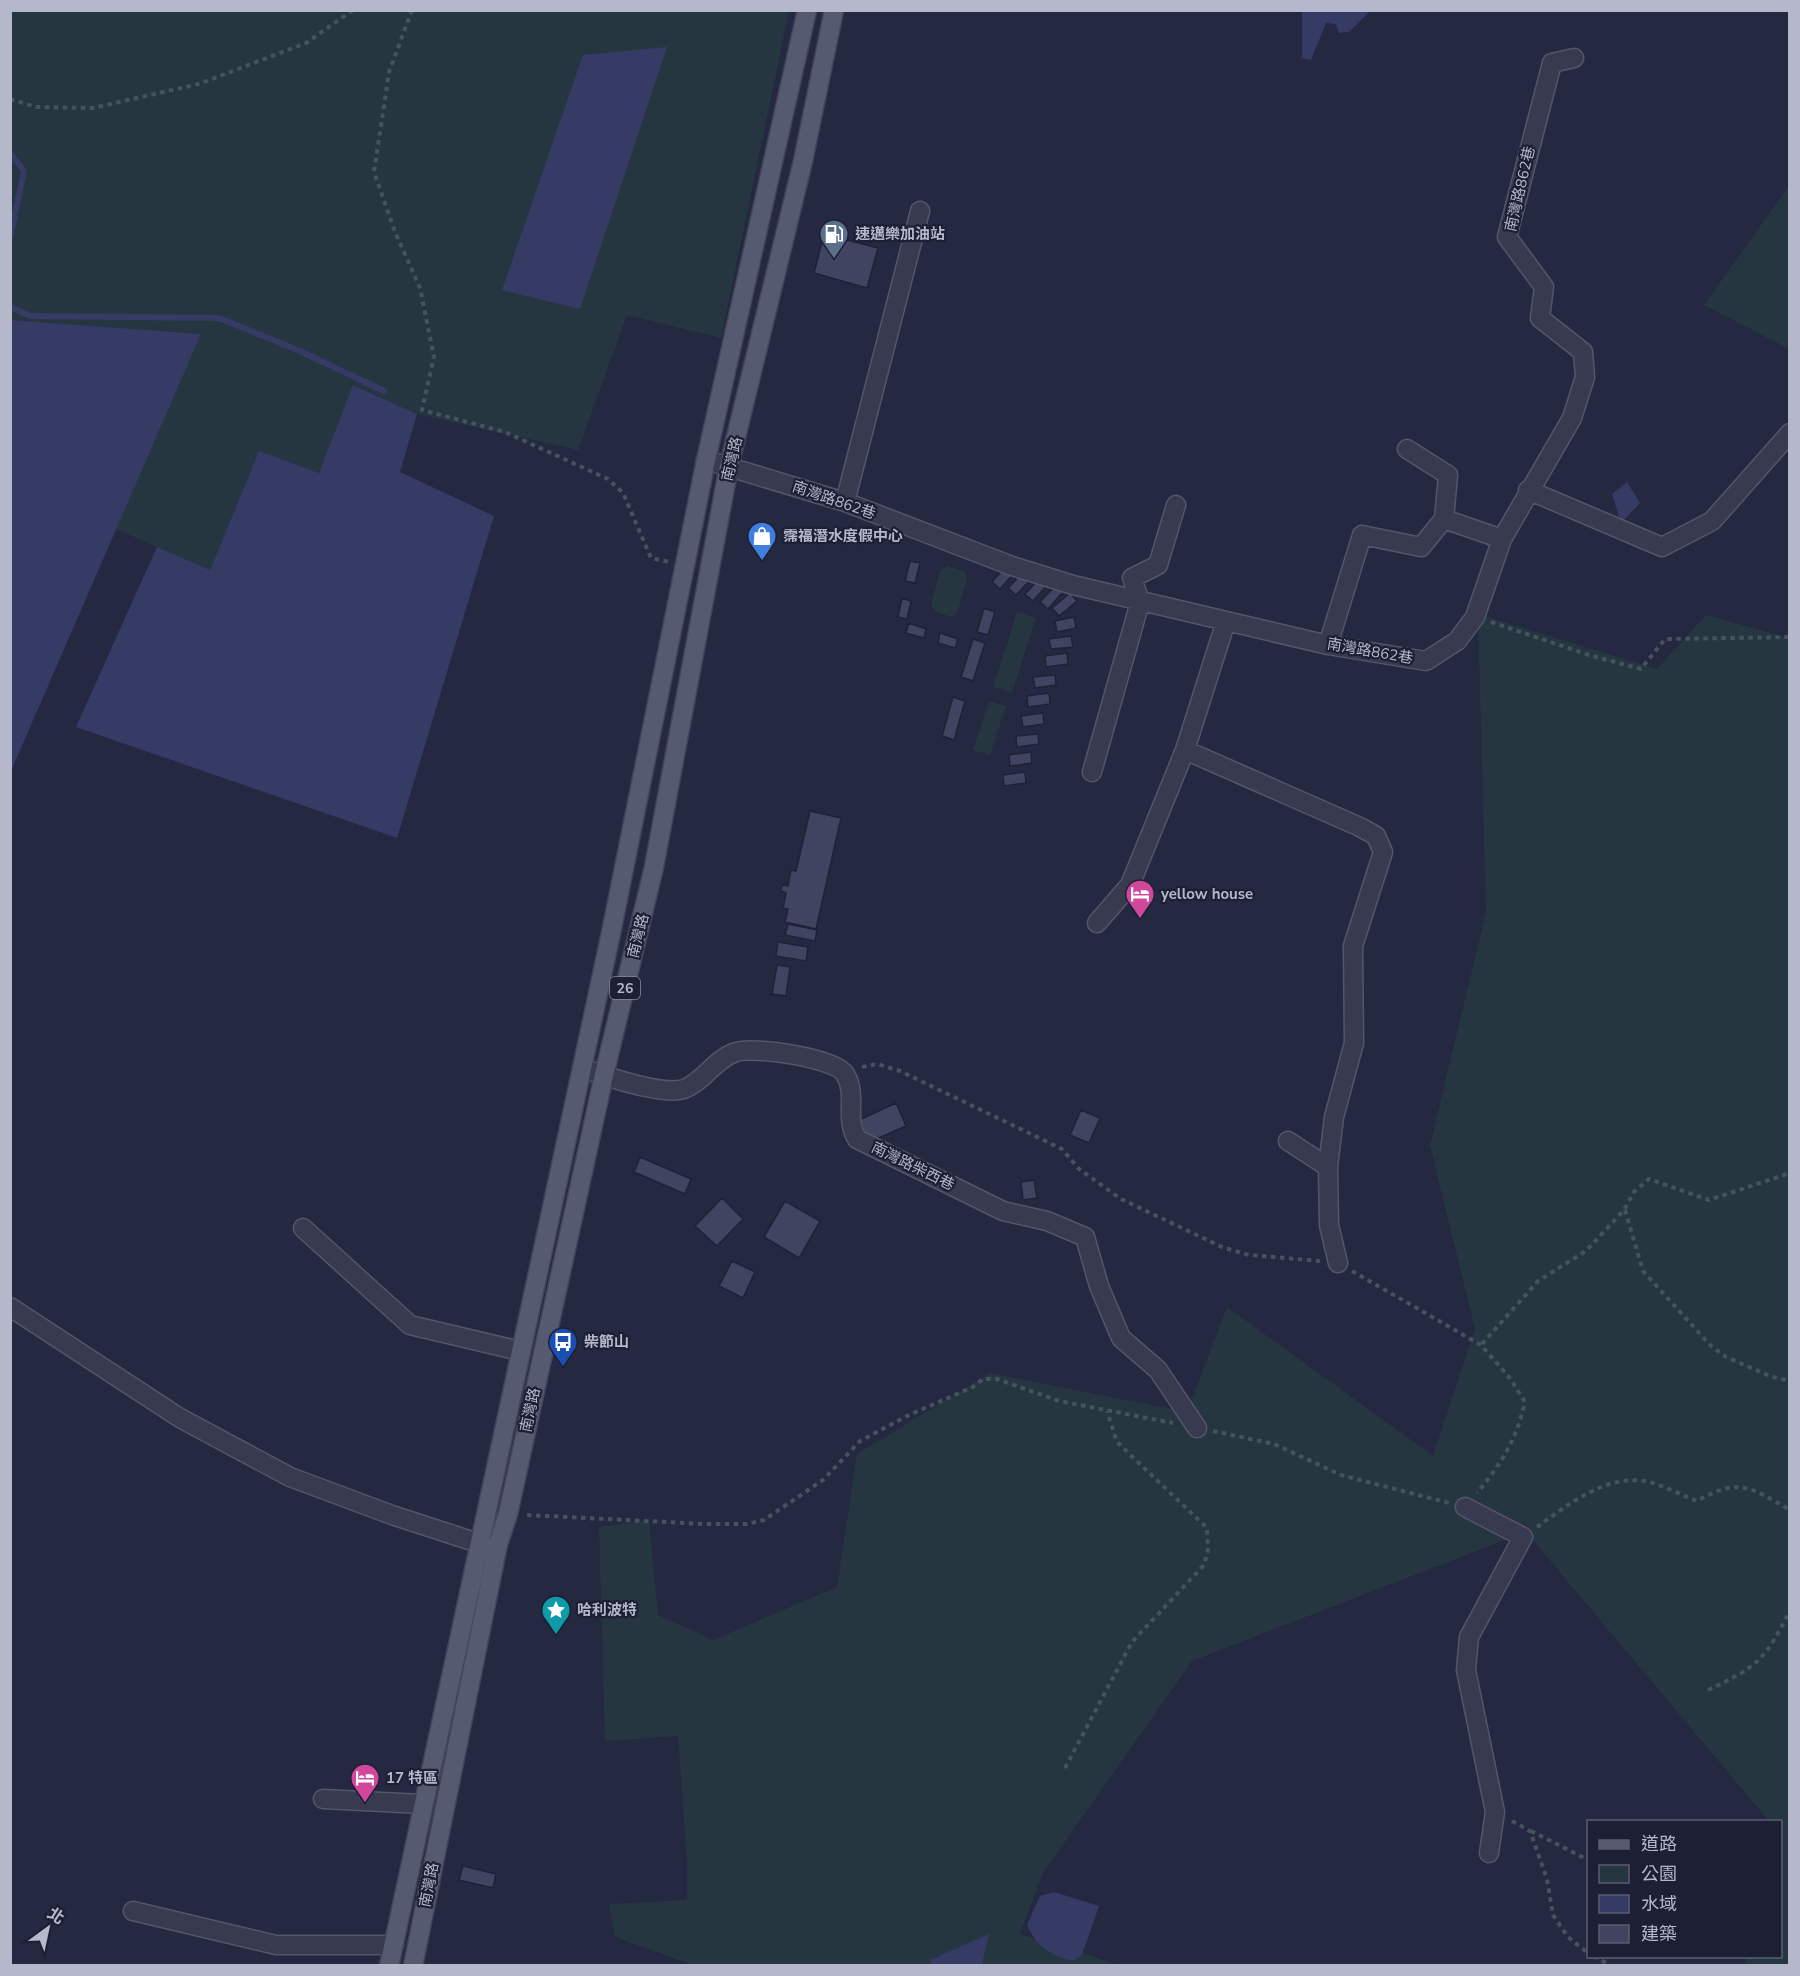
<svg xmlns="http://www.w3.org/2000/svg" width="1800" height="1976" font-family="'Nunito Sans','Noto Sans TC',sans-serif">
<rect width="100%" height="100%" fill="#242840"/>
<path fill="#263641" d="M10,11H789L721,338L627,315L578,450L417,414L354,385L319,473L259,451L210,570L116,529L200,334L11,320Z
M1789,186V349L1704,305Z
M947,566L966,572L967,579L957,613L951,617L934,611L931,604L940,571Z
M1017,612L1036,618L1012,693L993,687Z
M1478,614L1657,669L1706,615L1789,638V1965H1745L1747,1957L1780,1956V1822L1769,1821L1526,1532L1192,1661L1043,1873L1020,1934L1120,1965H982L989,1935L931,1960V1965H693L615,1937L609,1904L687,1900V1862L678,1736L605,1741L599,1527L649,1520L658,1615L713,1640L837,1587L857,1454L990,1373L1187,1412L1227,1307L1433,1456L1475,1329L1430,1145L1486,912Z
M989,701L1006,706L990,755L973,750Z"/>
<path fill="#363b65" d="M1302,11V10L1370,11L1349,32L1339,33L1336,24L1326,23L1311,60L1302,58Z
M667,47L580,309L502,290L583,55Z
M11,320L201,334L11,771L10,320Z
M353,385L417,414L400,472L494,516L397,838L76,727L157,547L210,570L259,451L319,473Z
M1627,482L1640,503L1621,523L1612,494Z
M1054,1892L1099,1906L1082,1955L1072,1961C1051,1955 1036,1946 1027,1925L1040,1896Z
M989,1934L982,1965H931L930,1960Z"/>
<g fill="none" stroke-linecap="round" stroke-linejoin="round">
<path stroke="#363b65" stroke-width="6" d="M10,153L24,171L10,238
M10,307L31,316L219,318L300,351L384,391"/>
</g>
<path fill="#404460" stroke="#1f2237" stroke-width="1.5" d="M824,234L878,248L867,288L814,273Z
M910,561L920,563L915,583L905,581Z
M1007,565L1015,572L1000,589L992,582Z
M1024,571L1032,578L1016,595L1008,588Z
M1041,577L1048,584L1033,601L1025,594Z
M1056,585L1063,592L1048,609L1040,602Z
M1070,593L1077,601L1059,616L1052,608Z
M902,598L911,601L907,619L898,617Z
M984,608L995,612L988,635L977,632Z
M1074,617L1076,628L1057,632L1055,621Z
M909,623L926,629L924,638L906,633Z
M940,633L958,639L955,648L938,643Z
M1071,636L1073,647L1051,649L1049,639Z
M973,639L985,643L973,681L961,677Z
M1067,653L1068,664L1046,667L1045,656Z
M1055,675L1056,685L1035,688L1033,677Z
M1049,693L1050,704L1028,707L1027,696Z
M953,697L965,701L954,740L942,736Z
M1043,713L1044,724L1023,727L1021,716Z
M1038,734L1039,744L1017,747L1016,736Z
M1031,752L1032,763L1010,766L1009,755Z
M1025,772L1026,783L1004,786L1003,775Z
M810,811L841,818L816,929L785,922L788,909L783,908L786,893L781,891L782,885L788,886L791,870L796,871Z
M788,924L817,930L815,941L785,935Z
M778,942L808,947L806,961L776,956Z
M777,965L790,967L786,996L772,994Z
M896,1103L906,1126L867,1143L857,1121Z
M1081,1110L1100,1118L1089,1143L1070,1135Z
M640,1157L691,1179L685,1194L634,1172Z
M1034,1180L1037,1198L1023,1200L1021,1182Z
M722,1198L743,1219L717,1246L695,1226Z
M785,1201L820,1221L799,1258L764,1237Z
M732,1261L755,1272L743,1298L719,1286Z
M463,1866L496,1874L493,1888L459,1880Z"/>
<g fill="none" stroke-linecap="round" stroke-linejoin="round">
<g stroke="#53566a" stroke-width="21">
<path id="minor" d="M706,460L845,502L1012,566L1073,585L1328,645L1426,661L1457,641L1475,617L1502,539L1572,418L1585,377L1583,352L1540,318L1544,287L1507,237L1552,63L1574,58
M1528,490L1662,547L1712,521L1790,433
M845,502L920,211
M1444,519L1502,539
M1328,645L1362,535L1421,547L1444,519L1448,475L1407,449
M1185,750L1360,827L1376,836L1383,852L1353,946L1354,1043L1334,1117L1328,1167L1329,1225L1338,1263
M1092,772L1140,602L1132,578L1158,565L1176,505
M1097,923L1130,885L1185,750L1226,621
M582,1068C605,1076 661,1096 684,1089C703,1082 716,1058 736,1052C754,1046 835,1058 845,1074C858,1095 844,1118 857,1139L1003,1211L1047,1221L1085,1237L1099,1286L1121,1338L1158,1370L1197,1428
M1288,1141L1328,1167
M303,1228L410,1325L520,1351
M10,1307L180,1418L290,1477L392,1515L478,1543L496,1544
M1465,1507L1523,1537L1469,1637L1466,1670L1495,1812L1489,1853
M323,1799L422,1804
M133,1911L276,1945H394"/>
</g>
<g stroke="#424459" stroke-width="21">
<path id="major" d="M389,1966L611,933L706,460L807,10
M413,1966L498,1544L508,1514L604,1075L654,867L729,466L803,161L834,10"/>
</g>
<path stroke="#44535e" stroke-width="4" stroke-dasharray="4.5 4.5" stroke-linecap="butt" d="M412,10L389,72L374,172L395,232L420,288L434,357L422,410L505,432L608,479L623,493L651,558L669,562
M10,99L36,107L93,108L199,84L306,43L353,10
M1491,622L1589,655L1641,669L1665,639L1790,637
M862,1067L877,1064L900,1071L1062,1149L1079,1169L1121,1199L1222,1247L1249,1255L1320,1261
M1625,1210L1643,1271L1710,1345L1726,1357L1770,1376L1790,1381
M1352,1271L1481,1345L1509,1377L1525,1402C1516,1441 1501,1464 1477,1493
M1482,1344L1538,1281L1586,1251L1624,1210L1634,1192L1649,1179L1709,1200L1790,1173
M1213,1431L1274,1444L1341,1475L1449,1503
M527,1515L705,1524H747L764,1520L823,1480L860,1441L909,1415L973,1387L983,1379H997L1059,1401L1173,1423
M1537,1527C1568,1505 1608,1472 1649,1482C1665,1486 1681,1495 1697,1501C1739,1477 1750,1487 1790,1510
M1708,1690C1759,1666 1765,1660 1790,1610
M1065,1768L1132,1642L1204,1565L1208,1550L1207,1528L1117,1442L1107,1411
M1512,1821L1530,1831L1547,1879L1553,1915L1568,1937L1588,1953
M1531,1831L1588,1860
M1594,1956L1611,1966"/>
<use href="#minor" stroke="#383b50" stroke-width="18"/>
<use href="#major" stroke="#565a70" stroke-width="18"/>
</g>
<defs>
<g id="fuel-pin" transform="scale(1.5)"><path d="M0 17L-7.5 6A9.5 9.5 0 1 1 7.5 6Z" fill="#5c6f8a" stroke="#1d2035"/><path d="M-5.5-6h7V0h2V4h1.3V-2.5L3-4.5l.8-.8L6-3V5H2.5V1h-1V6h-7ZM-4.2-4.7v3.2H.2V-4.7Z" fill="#fff"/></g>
<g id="shop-pin" transform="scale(1.5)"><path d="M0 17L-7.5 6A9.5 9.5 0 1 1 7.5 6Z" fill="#3f7fe0" stroke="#1d2035"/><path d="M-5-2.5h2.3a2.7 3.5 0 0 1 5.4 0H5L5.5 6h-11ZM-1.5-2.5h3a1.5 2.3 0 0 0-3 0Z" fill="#fff"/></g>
<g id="hotel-pin" transform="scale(1.5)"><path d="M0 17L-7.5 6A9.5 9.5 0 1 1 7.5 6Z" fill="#d1479c" stroke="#1d2035"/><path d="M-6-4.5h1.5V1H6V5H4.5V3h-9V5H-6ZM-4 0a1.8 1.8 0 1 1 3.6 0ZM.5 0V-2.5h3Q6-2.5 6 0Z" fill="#fff"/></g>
<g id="bus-pin" transform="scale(1.5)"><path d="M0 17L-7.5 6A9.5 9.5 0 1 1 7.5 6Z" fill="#1a4fb4" stroke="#1d2035"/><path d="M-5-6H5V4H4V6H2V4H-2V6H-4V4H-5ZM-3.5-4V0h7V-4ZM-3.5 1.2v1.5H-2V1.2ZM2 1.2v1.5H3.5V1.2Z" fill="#fff"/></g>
<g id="sight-pin" transform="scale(1.5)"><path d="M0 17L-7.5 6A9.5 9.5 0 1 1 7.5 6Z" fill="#0f9aa8" stroke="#1d2035"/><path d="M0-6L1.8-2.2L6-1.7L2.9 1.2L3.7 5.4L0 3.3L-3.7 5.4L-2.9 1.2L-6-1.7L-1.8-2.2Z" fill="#fff"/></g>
</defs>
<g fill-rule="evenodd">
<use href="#fuel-pin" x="834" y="234"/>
<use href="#shop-pin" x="762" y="536"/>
<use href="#hotel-pin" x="1140" y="894"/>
<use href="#bus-pin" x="563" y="1342"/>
<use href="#sight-pin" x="556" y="1610"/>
<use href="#hotel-pin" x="365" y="1778"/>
</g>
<g text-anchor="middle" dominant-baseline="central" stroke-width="4.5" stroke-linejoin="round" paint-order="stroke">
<rect fill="#1d2035" stroke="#878a9d" stroke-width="1.5" x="610" y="977" width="30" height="22" rx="4.5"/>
<g font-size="14" font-weight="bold" fill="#b5b7ca">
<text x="625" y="988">26</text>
</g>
<g font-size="15" fill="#b5b7ca" stroke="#1d2035">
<text transform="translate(1520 189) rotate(-77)">南灣路862巷</text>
<text transform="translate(732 459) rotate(-77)">南灣路</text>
<text transform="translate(834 500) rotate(19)">南灣路862巷</text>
<text transform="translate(1370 651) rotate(10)">南灣路862巷</text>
<text transform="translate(638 936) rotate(-76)">南灣路</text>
<text transform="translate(913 1166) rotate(26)">南灣路柴西巷</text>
<text transform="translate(530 1410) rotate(-78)">南灣路</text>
<text transform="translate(429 1885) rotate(-79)">南灣路</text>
</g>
<g font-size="15" font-weight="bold" fill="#b5b7ca" stroke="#1d2035" text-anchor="start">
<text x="855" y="234">速邁樂加油站</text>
<text x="783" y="536">霈福潛水度假中心</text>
<text x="1161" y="894">yellow house</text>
<text x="584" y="1342">柴節山</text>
<text x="577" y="1610">哈利波特</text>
<text x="386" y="1778">17 特區</text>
</g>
</g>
<rect width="1800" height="1976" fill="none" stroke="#b5b7ca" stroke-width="24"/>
<rect x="1587" y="1820" width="195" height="138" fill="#1d2035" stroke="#5a5c71" stroke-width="1.5"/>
<rect x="1599" y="1840" width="30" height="9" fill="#565a70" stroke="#5a5c71" stroke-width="1.5"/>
<text x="1641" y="1850" font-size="18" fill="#b5b7ca">道路</text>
<rect x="1599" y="1865" width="30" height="18" fill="#263641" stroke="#5a5c71" stroke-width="1.5"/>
<text x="1641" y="1880" font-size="18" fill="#b5b7ca">公園</text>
<rect x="1599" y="1895" width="30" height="18" fill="#363b65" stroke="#5a5c71" stroke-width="1.5"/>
<text x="1641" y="1910" font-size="18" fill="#b5b7ca">水域</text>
<rect x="1599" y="1925" width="30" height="18" fill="#404460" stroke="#5a5c71" stroke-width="1.5"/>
<text x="1641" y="1940" font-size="18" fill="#b5b7ca">建築</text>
<g transform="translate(48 1928) rotate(33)" stroke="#1d2035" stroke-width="4.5" paint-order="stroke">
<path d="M0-4.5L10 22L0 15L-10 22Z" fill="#b5b7ca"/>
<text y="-9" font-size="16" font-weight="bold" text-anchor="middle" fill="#b5b7ca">北</text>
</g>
</svg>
